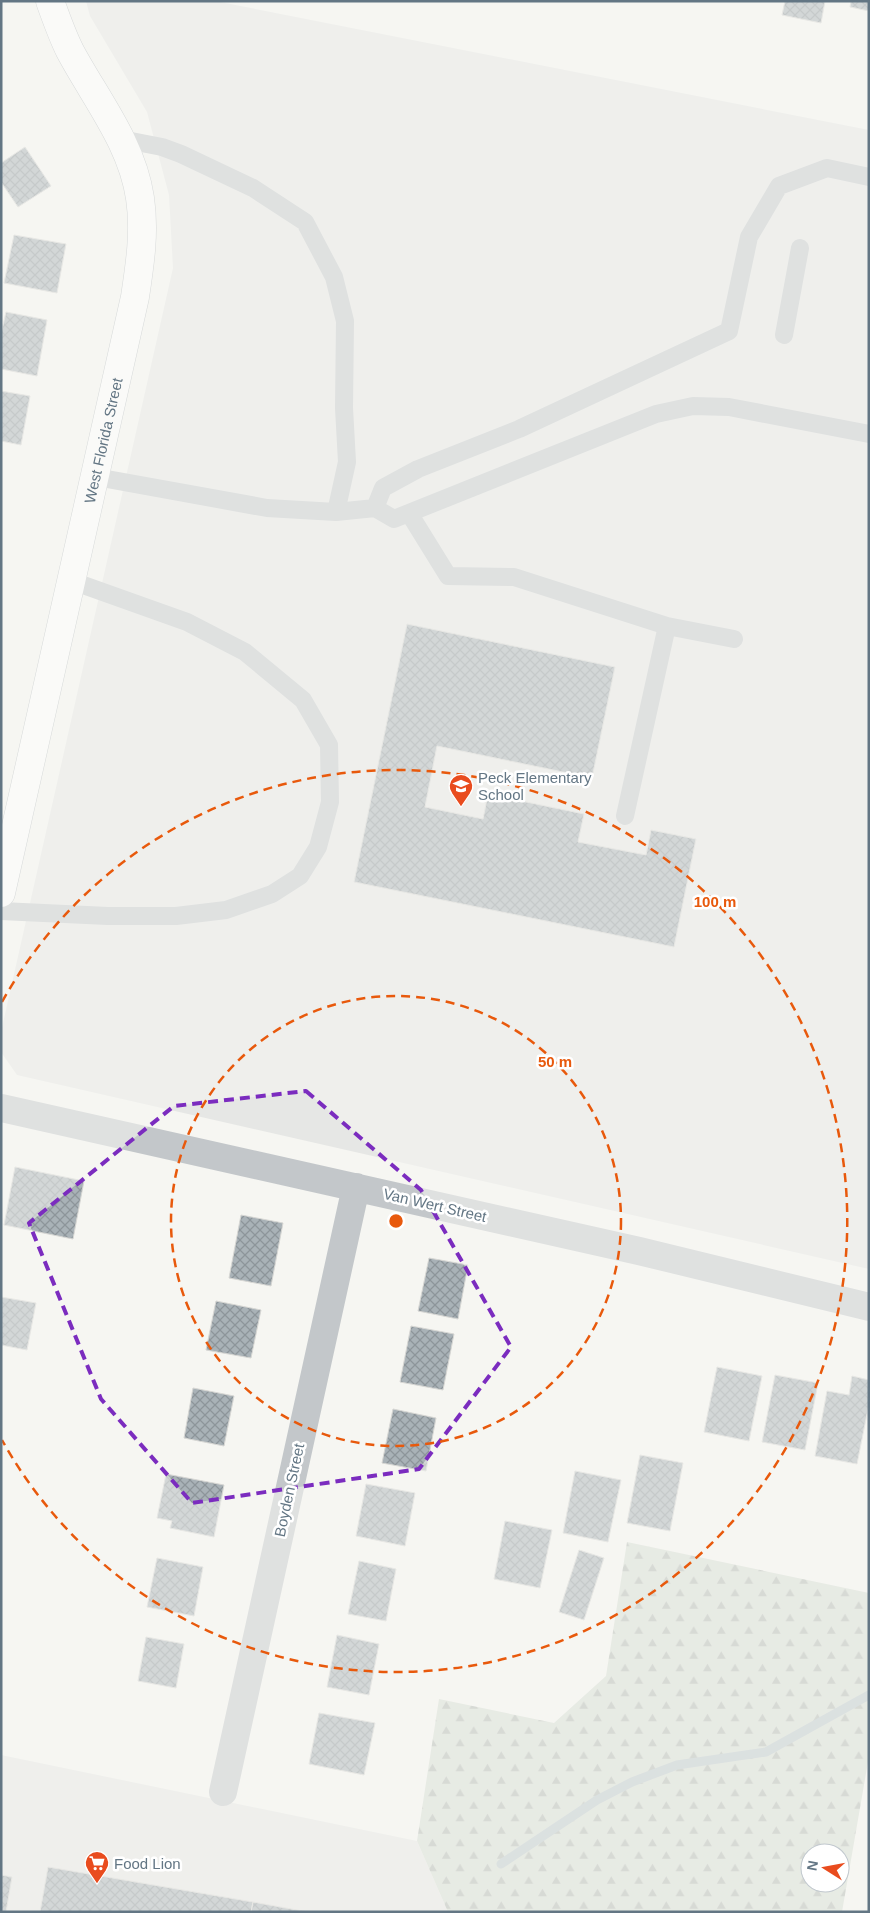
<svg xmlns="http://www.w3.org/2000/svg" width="870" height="1913" font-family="Helvetica,sans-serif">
<defs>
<pattern id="forest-firs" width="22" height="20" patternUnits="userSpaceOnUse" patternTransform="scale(1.25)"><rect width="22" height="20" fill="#d6ddd3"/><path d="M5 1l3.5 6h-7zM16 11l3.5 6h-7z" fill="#b1b8b1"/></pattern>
<pattern id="building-cross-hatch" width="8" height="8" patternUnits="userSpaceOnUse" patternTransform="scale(1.25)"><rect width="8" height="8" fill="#a9b2b7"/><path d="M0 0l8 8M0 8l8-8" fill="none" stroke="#8d959a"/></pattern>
</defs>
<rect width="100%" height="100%" fill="#f6f6f2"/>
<path fill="#e6e7e5" d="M86,1H215L869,130V1269L17,1075L1,1052V1032L173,268L169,195L147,112L90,16Z
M1,1755L417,1841L448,1912H1Z"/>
<path fill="url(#forest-firs)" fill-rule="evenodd" d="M627,1542L869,1593V1756L842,1912H448L417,1841L439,1699L554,1723L606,1676ZM810,1853H840V1883H810Z"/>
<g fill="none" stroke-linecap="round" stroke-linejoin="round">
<path stroke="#bac7cb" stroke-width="9" d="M501,1864L597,1800L632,1782L677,1765L766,1752L869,1695"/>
</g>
<path fill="url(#building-cross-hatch)" stroke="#d7d7d4" d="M785,1H825L821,23L782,15Z
M851,1H869V11L850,7Z
M25,147L51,186L18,207L1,182V163Z
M14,235L66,244L57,293L4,283Z
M6,312L47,320L37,376L1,369V334Z
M1,391L30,396L21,445L1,441Z
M407,624L615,667L592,778L437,746L425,807L483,819L488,794L584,814L578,842L646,855L651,830L696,839L674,947L354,882Z
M15,1167L84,1181L73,1239L4,1225Z
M241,1215L283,1223L271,1286L229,1278Z
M429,1258L468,1265L458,1319L418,1311Z
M1,1297L36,1303L27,1350L1,1345Z
M216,1301L261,1310L251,1358L206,1350Z
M411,1326L454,1334L443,1390L400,1382Z
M717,1367L762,1376L749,1441L704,1432Z
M775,1375L818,1383L805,1450L762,1442Z
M852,1376L869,1380V1404L857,1464L815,1456L827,1391L849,1395Z
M193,1388L234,1396L224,1446L184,1438Z
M393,1409L436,1418L426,1471L382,1463Z
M640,1455L683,1463L670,1531L627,1523Z
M575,1471L621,1480L608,1542L563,1533Z
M166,1474L224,1485L214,1537L170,1528L172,1521L157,1518Z
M366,1484L415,1493L405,1546L356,1536Z
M505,1521L552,1530L540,1588L494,1579Z
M579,1550L604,1558L584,1620L559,1612Z
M157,1558L203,1567L194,1616L147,1607Z
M359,1561L396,1569L386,1621L348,1614Z
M337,1635L379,1644L369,1695L327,1687Z
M146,1637L184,1644L176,1688L138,1681Z
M319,1713L375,1723L364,1775L309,1764Z
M48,1867L253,1902L251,1912H40Z
M1,1875L12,1877L6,1912H1Z
M253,1902L308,1912H251Z"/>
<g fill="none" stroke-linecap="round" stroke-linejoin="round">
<g stroke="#b3b9bd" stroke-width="29">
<g id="secondary">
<path id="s1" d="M1,893L135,297C140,264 145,231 140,198C132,143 95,98 70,51C62,35 56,18 50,1"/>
</g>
</g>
<path stroke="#c3c7ca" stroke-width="18" d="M869,177L827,168L779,186L749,237L729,331L519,429L418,469L383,488L375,508L394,519L656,414L693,406L729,407L869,434
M784,335L800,248
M96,477L267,508L336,512L347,462L344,408L345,321L334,277L305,222L253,188L181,154L162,147L121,139
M336,512L375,508
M409,513L448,576L514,577L667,626L734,639
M625,816L667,626
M1,911L108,916H176L226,910L272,894L300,876L318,847L330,802L329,745L303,700L245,652L187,622L72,581"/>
<path stroke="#c3c7ca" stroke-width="28" d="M1,1108L639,1251L869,1307
M223,1792L356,1187"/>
<use href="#secondary" stroke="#fff" stroke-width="28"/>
</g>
<path d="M0 0H870V1913H0ZM306,1091L421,1190L511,1347L419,1469L192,1503L101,1399L29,1223L174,1106Z" fill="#f6f6f2" fill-opacity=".55" fill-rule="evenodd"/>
<path fill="none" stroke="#7b2cbf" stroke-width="4" stroke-dasharray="10 6" stroke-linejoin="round" d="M306,1091L421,1190L511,1347L419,1469L192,1503L101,1399L29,1223L174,1106Z"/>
<g fill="none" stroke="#e8590c" stroke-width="2.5" stroke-dasharray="9 6">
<circle cx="396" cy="1221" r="225"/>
<path d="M2 1002A451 451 0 1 1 2 1440"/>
</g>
<defs>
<g id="school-pin" transform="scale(1.25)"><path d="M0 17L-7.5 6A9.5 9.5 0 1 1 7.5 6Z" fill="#e94c1e" stroke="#fff"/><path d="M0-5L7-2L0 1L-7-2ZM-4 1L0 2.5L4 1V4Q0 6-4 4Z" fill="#fff"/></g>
<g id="supermarket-pin" transform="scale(1.25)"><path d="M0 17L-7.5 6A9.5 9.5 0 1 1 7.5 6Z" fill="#e94c1e" stroke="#fff"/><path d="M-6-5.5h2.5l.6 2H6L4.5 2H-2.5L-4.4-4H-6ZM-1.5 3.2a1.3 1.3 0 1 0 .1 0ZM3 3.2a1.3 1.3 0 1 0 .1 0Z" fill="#fff"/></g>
</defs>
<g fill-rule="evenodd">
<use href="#school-pin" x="461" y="786"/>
<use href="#supermarket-pin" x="97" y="1863"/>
</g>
<g text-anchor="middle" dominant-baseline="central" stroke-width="5" stroke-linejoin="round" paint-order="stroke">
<g font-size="15" fill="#637684" stroke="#fff">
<text stroke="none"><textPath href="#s1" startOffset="464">West Florida Street</textPath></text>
<text transform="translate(435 1205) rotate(13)">Van Wert Street</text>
<text transform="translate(289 1490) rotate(-78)">Boyden Street</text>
</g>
<g font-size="15" fill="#637684" stroke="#fff" text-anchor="start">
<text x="478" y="777">Peck Elementary<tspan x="478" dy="17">School</tspan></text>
<text x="114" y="1863">Food Lion</text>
</g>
</g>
<circle cx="396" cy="1221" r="8" fill="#e8590c" stroke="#fff" stroke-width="2.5"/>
<g font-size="15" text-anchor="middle" font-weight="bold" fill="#e8590c" stroke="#fff" stroke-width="5" stroke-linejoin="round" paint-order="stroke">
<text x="715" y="907">100 m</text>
<text x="555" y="1067">50 m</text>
</g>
<rect width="870" height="1913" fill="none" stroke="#637684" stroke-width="5"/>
<g transform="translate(825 1868) rotate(281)"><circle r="24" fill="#ffffff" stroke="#c1c8ce"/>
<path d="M0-4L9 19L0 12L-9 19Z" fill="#e94c1e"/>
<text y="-8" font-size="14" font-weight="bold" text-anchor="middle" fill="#637684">N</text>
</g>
</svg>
